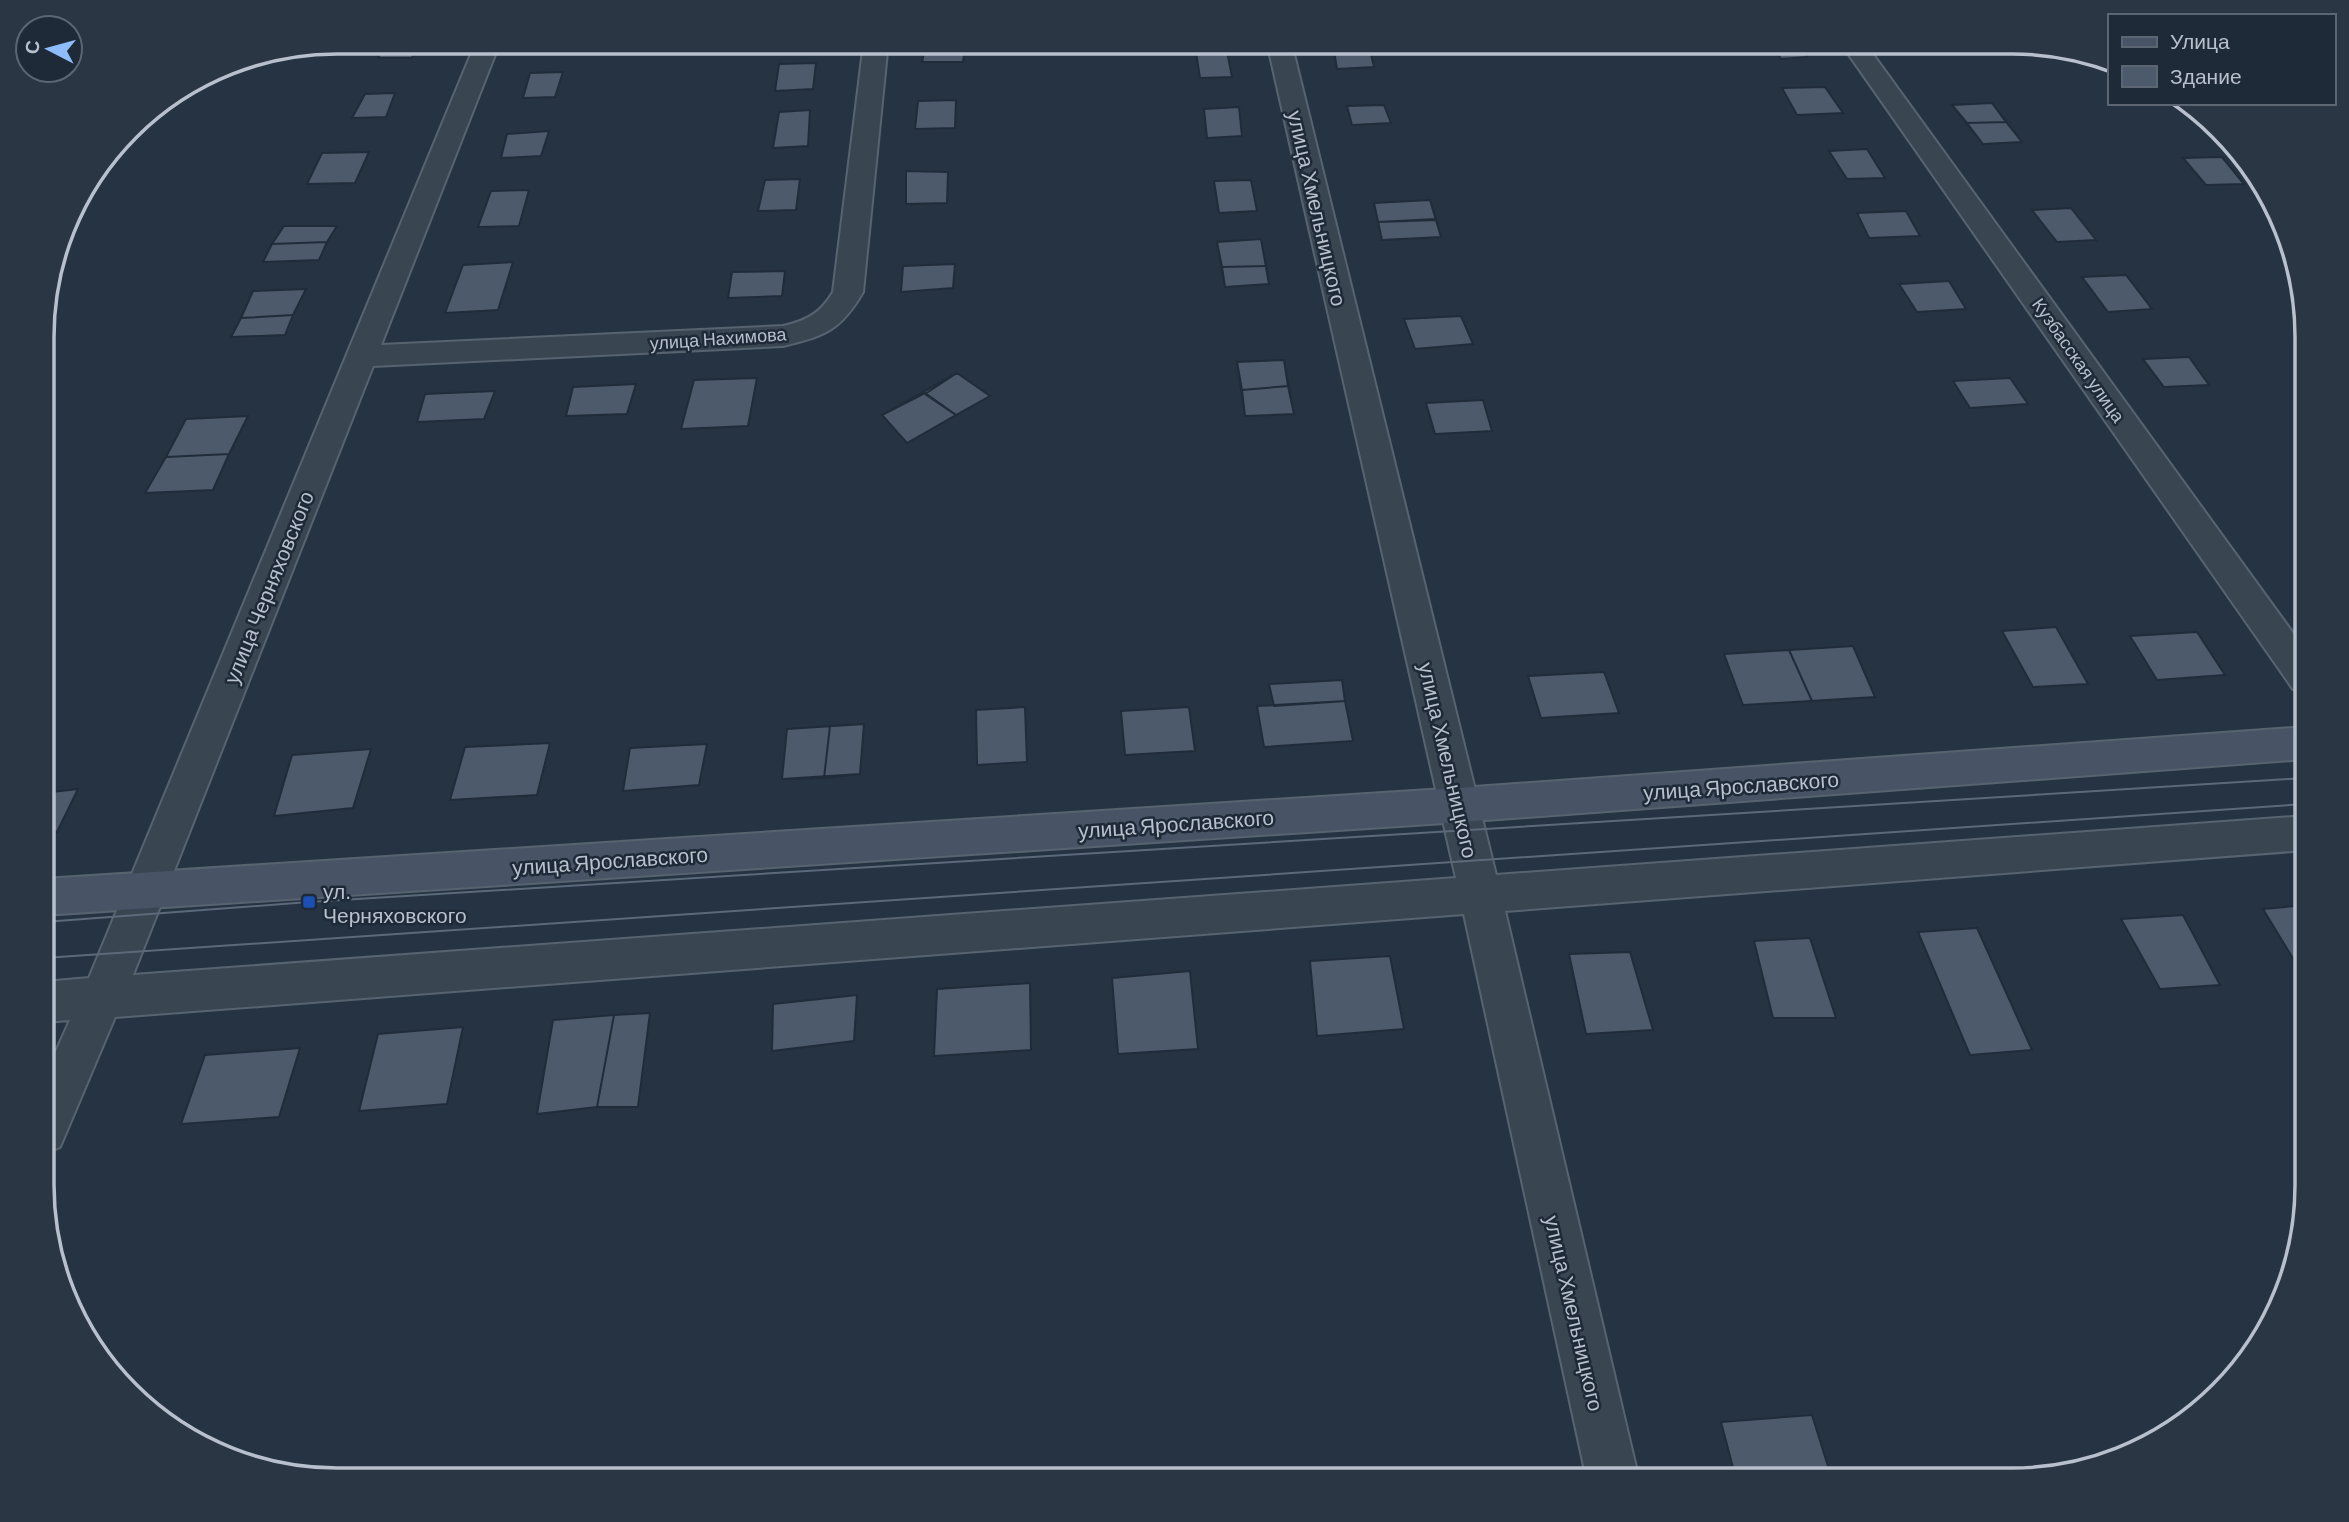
<svg xmlns="http://www.w3.org/2000/svg" width="2349" height="1522" font-family="Barlow,sans-serif">
<rect width="100%" height="100%" fill="#263343"/>
<path fill="#4c5a6c" stroke="#212c3a" stroke-width="2" d="M386,42H419L412,58H378Z
M925,42H966L963,62H922Z
M926,42H966V48L925,49Z
M926,42H966V48L925,49Z
M1771,42H1798L1807,57L1781,59Z
M1907,42H1943L1948,49H1913Z
M961,48H966L963,62H922L925,49Z
M1370,50L1374,67L1337,69L1334,51Z
M1227,51L1232,77L1200,78L1196,52Z
M816,63L813,89L775,91L779,64Z
M563,72L555,97L523,98L530,73Z
M1825,87L1843,113L1797,115L1782,88Z
M395,93L386,117L352,118L365,94Z
M956,100L955,128L915,129L918,101Z
M1992,103L2022,142L1983,144L1952,105Z
M1992,103L2006,122L1967,123L1952,105Z
M1384,105L1391,123L1352,125L1347,106Z
M1239,107L1242,136L1207,138L1204,109Z
M810,110L808,146L773,148L779,112Z
M2006,122L2022,142L1983,144L1967,123Z
M549,131L541,156L501,158L507,134Z
M1867,149L1885,178L1847,179L1829,151Z
M369,152L355,183L307,184L322,153Z
M2222,157L2244,184L2206,185L2183,158Z
M906,171L948,172L947,203L906,204Z
M800,179L796,210L758,211L765,180Z
M1251,180L1257,211L1219,213L1214,181Z
M529,190L519,226L478,227L491,191Z
M1430,200L1441,237L1382,240L1374,203Z
M1430,200L1436,219L1378,222L1374,203Z
M2071,208L2096,240L2057,242L2032,210Z
M1906,211L1920,236L1869,238L1857,213Z
M1436,220L1441,237L1382,240L1378,222Z
M284,226H337L327,242L272,244Z
M1261,239L1269,284L1225,287L1217,242Z
M1261,239L1266,266L1222,267L1217,242Z
M327,242L319,260L263,262L272,244Z
M513,262L498,310L445,313L463,265Z
M955,264L953,288L901,292L903,266Z
M1266,266L1269,284L1225,287L1222,267Z
M785,271L782,296L728,298L732,272Z
M2126,275L2152,309L2108,312L2082,277Z
M1949,281L1966,309L1917,312L1899,284Z
M306,289L293,315L241,318L253,291Z
M293,315L285,335L231,337L241,318Z
M1461,316L1473,344L1415,349L1404,319Z
M2189,357L2209,385L2164,387L2143,359Z
M1284,360L1294,414L1245,416L1237,362Z
M1284,360L1288,386L1242,390L1237,362Z
M957,373L990,396L956,415L925,394Z
M957,373L990,396L907,443L882,415Z
M757,378L748,426L681,429L694,380Z
M2010,378L2028,404L1970,408L1953,381Z
M636,384L627,414L566,416L573,387Z
M1288,386L1294,414L1245,416L1242,390Z
M495,391L484,419L417,422L425,394Z
M925,393L956,415L907,443L882,415Z
M1483,400L1492,431L1435,434L1426,403Z
M248,416L229,454L166,457L186,419Z
M229,454L213,490L145,493L166,457Z
M2056,627L2088,684L2033,687L2002,631Z
M2197,632L2225,675L2157,680L2130,636Z
M1853,646L1875,697L1743,705L1724,654Z
M1853,646L1875,697L1812,701L1789,650Z
M1789,650L1812,701L1743,705L1724,654Z
M1604,672L1619,713L1541,718L1528,676Z
M1342,680L1345,701L1274,706L1269,684Z
M1345,701L1353,741L1264,747L1257,706Z
M1025,707L1027,762L977,765L976,710Z
M1189,707L1195,751L1125,755L1121,711Z
M864,724L860,774L782,779L787,729Z
M864,724L860,774L824,778L830,726Z
M830,726L824,778L782,779L787,729Z
M550,743L537,795L450,800L465,747Z
M707,744L699,785L623,791L630,748Z
M371,749L353,808L274,816L292,755Z
M78,789L57,832H44V793Z
M2306,905V980L2263,909Z
M2183,915L2220,985L2160,989L2121,919Z
M1977,928L2032,1050L1970,1055L1918,932Z
M1810,938L1836,1018H1773L1754,941Z
M1630,952L1653,1030L1586,1034L1569,954Z
M1390,956L1404,1029L1317,1036L1310,961Z
M1190,971L1198,1049L1118,1054L1112,978Z
M1030,983L1031,1050L934,1056L937,989Z
M857,995L854,1041L772,1051L773,1004Z
M650,1013L638,1107H597L614,1015Z
M614,1015L597,1107L537,1114L553,1020Z
M463,1027L447,1104L359,1111L378,1034Z
M300,1048L279,1117L181,1124L205,1055Z
M1812,1415L1832,1479H1736L1721,1422Z"/>
<g fill="none" stroke-linecap="round" stroke-linejoin="round">
<g stroke="#586370" stroke-width="4">
<path id="street" d="M476,42H500L381,345L783,326C806,321 821,313 833,292L864,42H888L863,292C841,330 825,336 783,346L373,366L133,975L1456,878L1267,42H1291L1496,875L2306,816V850L1505,911L1639,1480H1587L1464,914L115,1017L60,1147L44,1154V1078L70,1020L44,1022V982L89,978Z
M1840,42H1864L2306,651V694L2293,689Z"/>
</g>
<g stroke="#586370" stroke-width="4">
<path id="secondary" d="M2306,727V759L1460,822L44,915V879L1460,788Z"/>
</g>
<use href="#street" fill="#3a4552" fill-rule="evenodd"/>
<use href="#secondary" fill="#485465" fill-rule="evenodd"/>
<path stroke="#5c6979" stroke-width="2" d="M44,922L309,902L2306,778
M44,958L2306,804"/>
</g>
<rect fill="#1a4fb4" stroke="#1f2a38" stroke-width="2.5" x="302" y="895" width="14" height="14" rx="3.5"/>
<g text-anchor="middle" dominant-baseline="central" stroke-width="5" stroke-linejoin="round" paint-order="stroke">
<g font-size="18" fill="#b7c0cc" stroke="#1f2a38">
<text transform="translate(718 338) rotate(-4)">улица Нахимова</text>
<text transform="translate(2079 360) rotate(55)">Кузбасская улица</text>
</g>
<g font-size="21" fill="#b7c0cc" stroke="#1f2a38">
<text transform="translate(1318 208) rotate(77)">улица Хмельницкого</text>
<text transform="translate(268 587) rotate(-68)">улица Черняховского</text>
<text transform="translate(1449 760) rotate(77)">улица Хмельницкого</text>
<text transform="translate(1741 785) rotate(-4)">улица Ярославского</text>
<text transform="translate(1176 823) rotate(-4)">улица Ярославского</text>
<text transform="translate(610 860) rotate(-4)">улица Ярославского</text>
<text transform="translate(1575 1313) rotate(77)">улица Хмельницкого</text>
</g>
<g font-size="21" fill="#b7c0cc" stroke="#1f2a38" text-anchor="start">
<text x="323" y="890">ул.<tspan x="323" dy="24">Черняховского</tspan></text>
</g>
</g>
<path d="M0 0H2349V1522H0ZM337 54H2012A283 283 0 0 1 2295 337V1185A283 283 0 0 1 2012 1468H337A283 283 0 0 1 54 1185V337A283 283 0 0 1 337 54Z" fill="#2b3644" fill-rule="evenodd"/>
<path fill="none" stroke="#b7c0cc" stroke-width="3.5" d="M337 54H2012A283 283 0 0 1 2295 337V1185A283 283 0 0 1 2012 1468H337A283 283 0 0 1 54 1185V337A283 283 0 0 1 337 54Z"/>
<rect x="2108" y="14" width="228" height="91" fill="#1f2a38" stroke="#5c6673" stroke-width="2"/>
<rect x="2122" y="37" width="35" height="10" fill="#485465" stroke="#5c6673" stroke-width="2"/>
<text x="2170" y="49" font-size="21" fill="#b7c0cc">Улица</text>
<rect x="2122" y="66" width="35" height="21" fill="#4c5a6c" stroke="#5c6673" stroke-width="2"/>
<text x="2170" y="84" font-size="21" fill="#b7c0cc">Здание</text>
<g transform="translate(49 49) rotate(276)"><circle r="33" fill="#1f2a38" stroke="#5c6673" stroke-width="2"/>
<path d="M0-5L12 26L0 18L-12 26Z" fill="#8ebbfa"/>
<text y="-10" font-size="19" font-weight="bold" text-anchor="middle" fill="#b7c0cc">С</text>
</g>
</svg>
